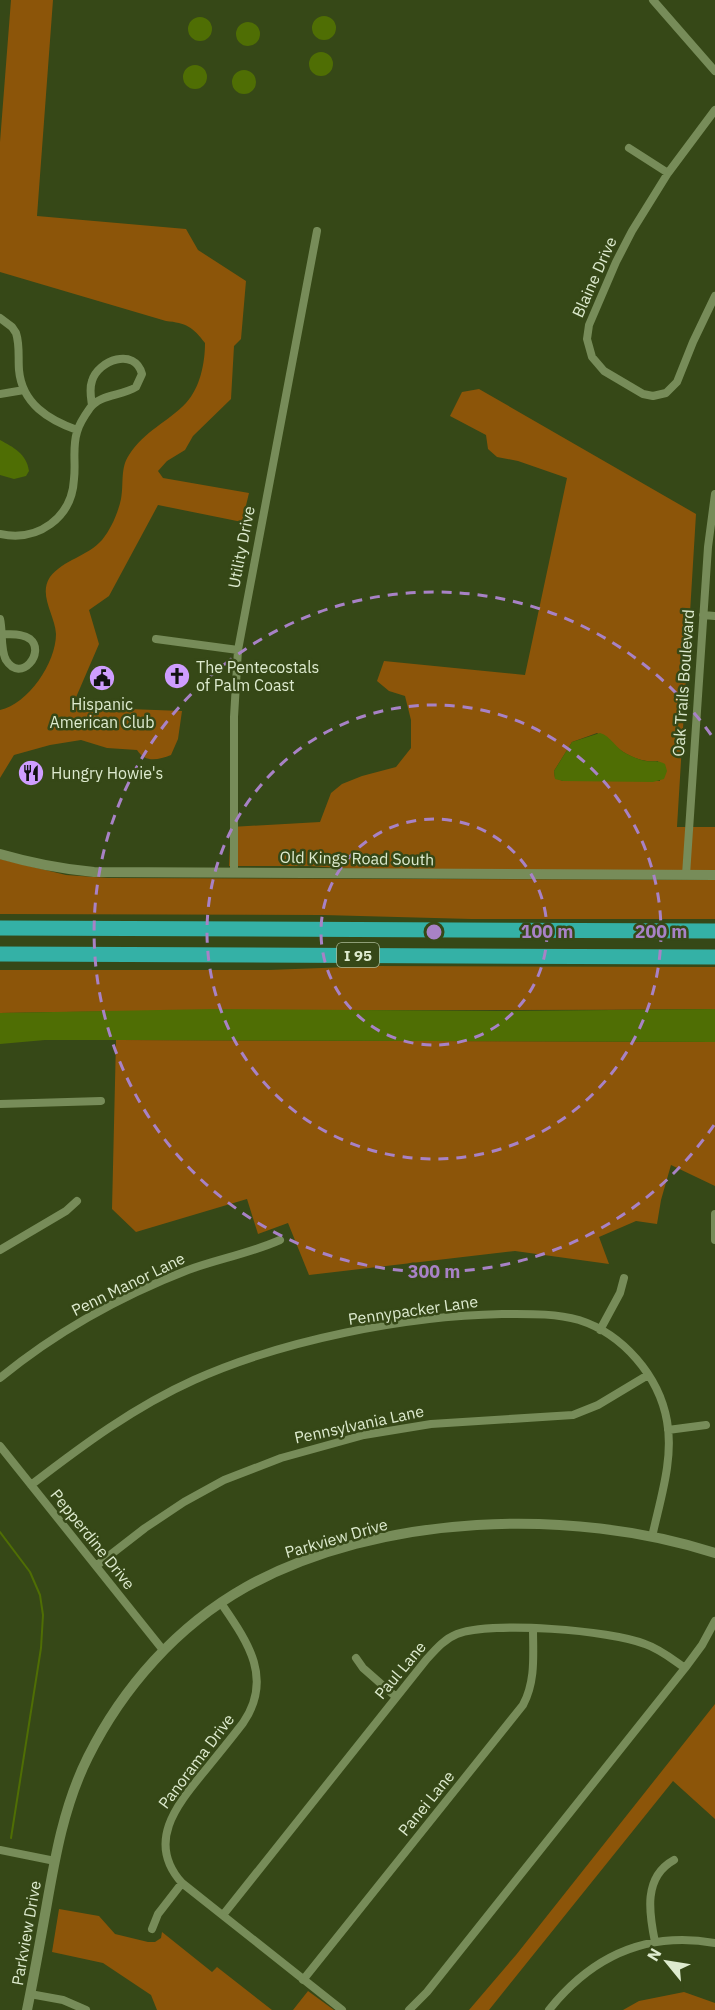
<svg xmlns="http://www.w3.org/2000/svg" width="715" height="2010" font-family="'IBM Plex Sans',sans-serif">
<rect width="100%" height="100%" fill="#364817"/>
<path fill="#8c5509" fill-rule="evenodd" d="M11,0H53L37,216L186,229L198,250L246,281L241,339L234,346L231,399L193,436L185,450L167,461L158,471L163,478L249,493L242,522L158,505L109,596L89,610L99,644L74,702L76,707L182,711L178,739L171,755C158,760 145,763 137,750L107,748L81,740L50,745L14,755L0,778V710C28,704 56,663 56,634C55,615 38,595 50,577C63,560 88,556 102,540C111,529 118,513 121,499C124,484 120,468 129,455C144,431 168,422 186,403C200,388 205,363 205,343C193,327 186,323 166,321L0,272V142Z
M479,389L696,514L677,827H715V871H381L310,866H229L231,827L320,822L331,793L342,784L362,776L396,767L411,748V720L405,696L389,691L377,681L384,661L525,675L567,478L518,461L497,457L488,449L486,435L450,416L462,392ZM597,733C616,746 633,764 658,761L660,781H563L555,778L554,771L572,742Z
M0,859L66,875L108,878L715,880V919H471L323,915L0,914Z
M374,966L715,967V1009C477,1011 238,1009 0,1013V970H269Z
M116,1040L715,1042V1186L671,1165L661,1200L657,1224L636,1221L599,1237L609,1264L515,1251L309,1275L288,1223L258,1234L247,1199L136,1232L112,1209Z
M715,1704V1819L673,1781L489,2010H469L516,1955Z
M59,1909L99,1916L115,1934L148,1942H155L161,1938L162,1932L212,1972L217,1967L272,2010H157L151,1995L103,1963L52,1952Z
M308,1991L334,2010H293Z
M684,1992L715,2003V2010H623L639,2001Z"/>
<path fill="#4f6e04" d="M312 28a12 12 0 1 1 24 0a12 12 0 1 1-24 0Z
M188 29a12 12 0 1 1 24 0a12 12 0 1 1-24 0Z
M236 34a12 12 0 1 1 24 0a12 12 0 1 1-24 0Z
M309 64a12 12 0 1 1 24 0a12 12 0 1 1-24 0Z
M183 77a12 12 0 1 1 24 0a12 12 0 1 1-24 0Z
M232 82a12 12 0 1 1 24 0a12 12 0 1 1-24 0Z
M0,440C13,447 27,454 29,471L26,476L14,479L0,475Z
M600,733C611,736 616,749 627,754C633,757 640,760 646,761C654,762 658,760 665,764L667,771L664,779L653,782L563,781L555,779L554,771L572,742Z
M213,1009L498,1011L715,1009V1042L133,1040H45L0,1044V1013Z"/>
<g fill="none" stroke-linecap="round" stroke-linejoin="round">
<path stroke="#4f6e04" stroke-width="2" d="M0,1532L30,1572L40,1595L43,1615L41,1648L11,1838"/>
<path stroke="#778c59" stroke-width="8" d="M653,0L715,71
M715,110L668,173L632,231L616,262L589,325L587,339L592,357L604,371L643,394L653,396L666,393L677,382L693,342L715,296
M629,148L668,173
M0,318L12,327L16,333C20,345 18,358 19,370C22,404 49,420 77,430
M0,394L24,390
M0,534C38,542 72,518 74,479C76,463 72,448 77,432C79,424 85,415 90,408C100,394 122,396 136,387L142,374C135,347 98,360 92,381C89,389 91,398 92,405
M703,615L715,616
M0,619C3,631 0,649 6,660C21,684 46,652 30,639C22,633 11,635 3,634
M156,639L238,650
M234,871V717L238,650L317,231
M686,875L708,547L715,494
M0,1104L101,1101
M715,1214V1240
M0,1250L66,1211L77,1201
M600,1330L620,1293L624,1278
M0,1378C56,1332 121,1296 188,1270C218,1259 251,1253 280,1240
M668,1430L706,1425
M0,1446L163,1650
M31,1485C83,1445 134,1407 194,1380C283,1340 405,1316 502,1314C528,1314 554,1313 579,1320C623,1334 659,1376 667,1421C674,1459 660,1500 652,1537
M96,1566L145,1528L184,1502L224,1480L281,1458L364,1435L431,1424L573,1415L598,1405L648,1375
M221,1603C247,1641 274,1678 243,1723C230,1740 216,1757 203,1773C176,1806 146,1843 182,1883L342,2010
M356,1658L363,1668L396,1697
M0,1850L55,1861
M223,1915L426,1660C435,1650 444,1639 457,1634C493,1621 610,1630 645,1644C660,1649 672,1659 685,1668
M152,1929L158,1914L182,1883
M655,1942C649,1913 643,1877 674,1860
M303,1980L523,1705C536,1681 533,1654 533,1628
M30,1994L63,2000L86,2010
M409,2010L427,1992L685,1668L702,1645L715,1621
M549,2010C592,1956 646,1931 715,1943"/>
<path stroke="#778c59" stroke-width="10" d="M0,854C31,863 62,869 94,872L715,875
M27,2010C34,1976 40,1942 46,1909C55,1857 64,1805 88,1757C123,1687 177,1626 246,1587C379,1513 572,1507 715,1553"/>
<path stroke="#34b1a6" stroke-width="15" d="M0,928L715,931
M0,954L715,957"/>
</g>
<g fill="none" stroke="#a882c6" stroke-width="3" stroke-dasharray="10 8">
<circle cx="434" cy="932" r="113"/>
<circle cx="434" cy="932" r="227"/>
<path d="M714 1125A340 340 0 1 1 714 739"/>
</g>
<defs>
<g id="church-disc" transform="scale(1.35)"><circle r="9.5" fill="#cf9dff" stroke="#364817"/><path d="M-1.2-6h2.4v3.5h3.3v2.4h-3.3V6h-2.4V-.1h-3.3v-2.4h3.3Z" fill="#111"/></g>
<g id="civic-disc" transform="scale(1.35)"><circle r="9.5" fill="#cf9dff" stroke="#364817"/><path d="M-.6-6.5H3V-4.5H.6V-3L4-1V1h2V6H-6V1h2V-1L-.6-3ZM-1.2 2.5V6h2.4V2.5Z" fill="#111"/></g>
<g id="restaurant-disc" transform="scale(1.35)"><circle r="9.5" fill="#cf9dff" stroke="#364817"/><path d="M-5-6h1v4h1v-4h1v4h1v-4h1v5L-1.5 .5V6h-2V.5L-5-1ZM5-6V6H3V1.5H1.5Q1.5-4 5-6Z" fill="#111"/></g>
</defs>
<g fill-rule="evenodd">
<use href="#church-disc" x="177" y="676"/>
<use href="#civic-disc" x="102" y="678"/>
<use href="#restaurant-disc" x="31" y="773"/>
</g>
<g text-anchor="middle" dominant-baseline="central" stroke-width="5" stroke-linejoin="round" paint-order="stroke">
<rect fill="#364817" stroke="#acba98" stroke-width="1.5" x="337" y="943" width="42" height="24" rx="4.5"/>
<g font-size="15" font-weight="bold" fill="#deebcf">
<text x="358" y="955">I 95</text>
</g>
<g font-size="16" fill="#deebcf" stroke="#364817">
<text transform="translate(594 277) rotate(-66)">Blaine Drive</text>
<text transform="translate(241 547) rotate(-79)">Utility Drive</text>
<text transform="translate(683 683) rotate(-86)">Oak Trails Boulevard</text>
<text transform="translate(357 858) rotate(1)">Old Kings Road South</text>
<text transform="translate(128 1284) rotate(-26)">Penn Manor Lane</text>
<text transform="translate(413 1310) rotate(-8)">Pennypacker Lane</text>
<text transform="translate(359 1424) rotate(-12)">Pennsylvania Lane</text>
<text transform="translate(336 1538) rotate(-16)">Parkview Drive</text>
<text transform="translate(93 1539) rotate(51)">Pepperdine Drive</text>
<text transform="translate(400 1670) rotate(-50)">Paul Lane</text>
<text transform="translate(196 1761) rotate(-53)">Panorama Drive</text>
<text transform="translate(426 1803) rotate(-51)">Panei Lane</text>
<text transform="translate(26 1933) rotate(-80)">Parkview Drive</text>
</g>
<g font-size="16" fill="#deebcf" stroke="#364817" text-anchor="start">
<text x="196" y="667">The Pentecostals<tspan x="196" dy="18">of Palm Coast</tspan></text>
<text x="102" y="704" text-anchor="middle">Hispanic<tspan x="102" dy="18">American Club</tspan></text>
<text x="51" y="773">Hungry Howie's</text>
</g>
</g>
<circle cx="434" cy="932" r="9" fill="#a882c6" stroke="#364817" stroke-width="3"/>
<g font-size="18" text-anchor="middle" font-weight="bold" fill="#a882c6" stroke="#364817" stroke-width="5" stroke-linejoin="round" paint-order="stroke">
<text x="547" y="938">100 m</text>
<text x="661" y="938">200 m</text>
<text x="434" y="1278">300 m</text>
</g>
<g transform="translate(667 1962) rotate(300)" stroke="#364817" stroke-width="4.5" paint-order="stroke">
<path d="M0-4.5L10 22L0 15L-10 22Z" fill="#deebcf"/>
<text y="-9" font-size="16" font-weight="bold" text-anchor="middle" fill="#deebcf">N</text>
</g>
</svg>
